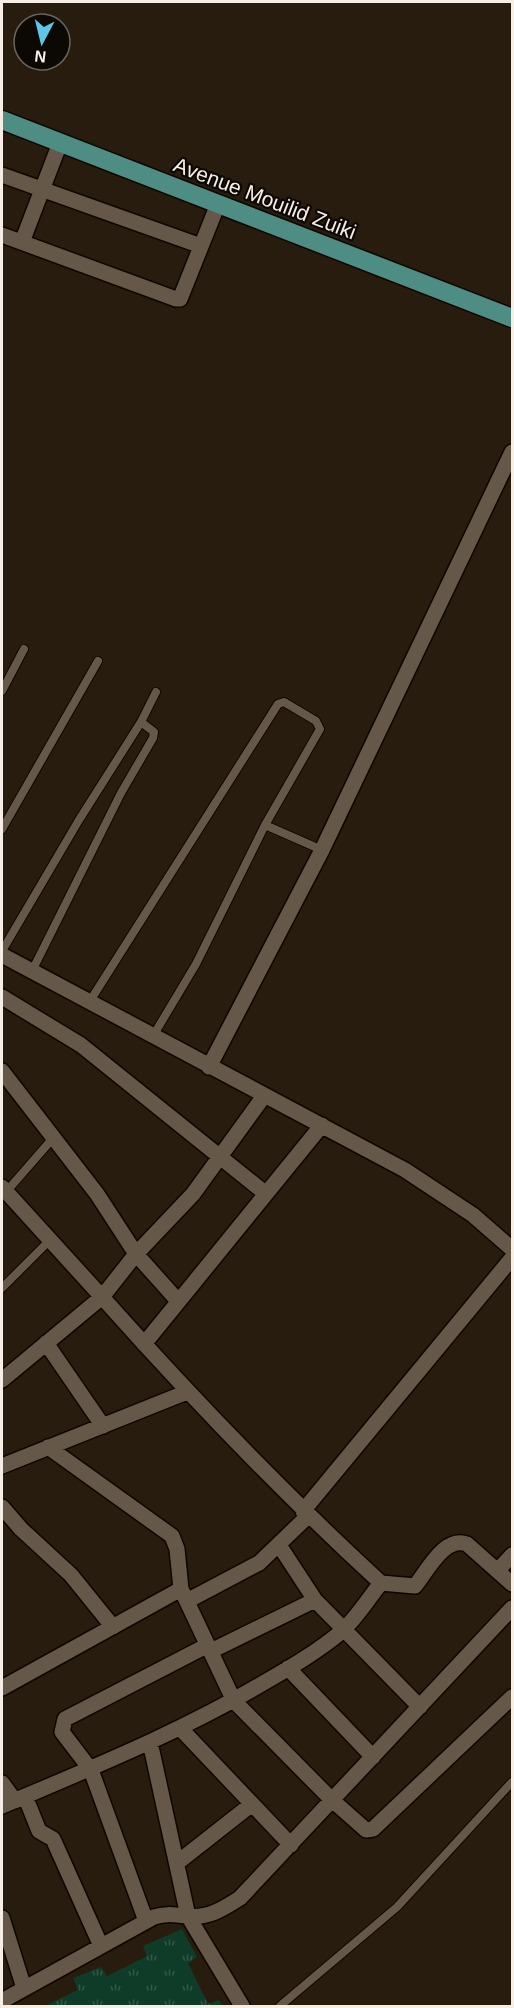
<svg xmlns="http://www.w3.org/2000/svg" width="514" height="2008" font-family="Helvetica,sans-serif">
<defs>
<pattern id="park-tufts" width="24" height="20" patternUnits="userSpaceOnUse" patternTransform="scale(1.5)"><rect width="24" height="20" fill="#0f3c29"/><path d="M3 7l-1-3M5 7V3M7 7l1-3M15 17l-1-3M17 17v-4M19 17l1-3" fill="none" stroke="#335848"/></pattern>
</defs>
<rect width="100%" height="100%" fill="#271c0e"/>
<path fill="url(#park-tufts)" d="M182,1929L197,1957L188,1963L208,2004L219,2000L222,2006H45L78,1990L73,1978L101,1967L107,1976L147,1956L143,1946Z"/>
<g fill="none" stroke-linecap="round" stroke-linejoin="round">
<g stroke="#0f0600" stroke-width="10">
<path id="service" d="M2,691L24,649
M265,825L322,850
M2,829L98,661
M2,951L79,820L141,722L156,692
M32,971L121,793L153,738L154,732L141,722
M90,1001L278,704L284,702L316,721L320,729L265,825L196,964L153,1036
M6,1192L54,1137
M2,1288L50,1240
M280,2006L397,1907L512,1782"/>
</g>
<g stroke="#0f0600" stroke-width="18">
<path id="minor" d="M2,175L201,246
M2,235L176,299H180L218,204
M22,242L60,143
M2,955L405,1170L473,1215L512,1249
M2,997L81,1045L265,1193
M209,1067L322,850L512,452
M2,1071L97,1194L136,1254L178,1301
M2,1187L102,1297L2,1380
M46,1343L103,1426
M144,1344L322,1125
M48,1447L172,1536L177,1549L181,1589L234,1701L332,1800L366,1830L373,1829L512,1697
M2,1466L187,1392
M2,1507L21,1529L71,1575L113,1627
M303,1511L512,1258
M279,1545L315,1600
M498,1570L512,1555
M381,1583L415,1586C428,1570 444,1536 467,1544L512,1584
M187,1601L259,1563L308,1516
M211,1651L315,1600L420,1707
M288,1668L373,1757
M2,1688L181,1589
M180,1728L291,1845
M150,1742L188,1916L242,2006
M2,1783L15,1801
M25,1796L39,1831L53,1839L101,1946
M2,1806C91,1768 181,1732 265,1682C291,1667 317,1652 341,1632C356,1619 368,1599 381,1583C283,1493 191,1397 102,1297L136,1254L193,1194L264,1096
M177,1863L252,1804
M2,1918L24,1988
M146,1921L91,1770L62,1732L65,1719L208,1645
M2,2001L154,1917C167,1913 174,1915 187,1916C207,1919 223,1909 240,1898L512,1608"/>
</g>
<g stroke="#0f0600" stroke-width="21">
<path id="primary" d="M2,120L512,318"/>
</g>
<use href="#service" stroke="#655848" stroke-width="8"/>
<use href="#minor" stroke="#655848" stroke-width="15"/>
<use href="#primary" stroke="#4e8d84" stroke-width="18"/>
</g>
<g text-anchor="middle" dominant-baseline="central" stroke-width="4.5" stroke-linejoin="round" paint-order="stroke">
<g font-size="21" fill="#f7efe6" stroke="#0c0803">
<text transform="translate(265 198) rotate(21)">Avenue Mouilid Zuiki</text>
</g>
</g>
<rect width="514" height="2008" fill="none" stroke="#f7efe6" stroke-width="6"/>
<g transform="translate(42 42) rotate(187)"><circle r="28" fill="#0c0803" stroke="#6a645e" stroke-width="1.5"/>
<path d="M0-4.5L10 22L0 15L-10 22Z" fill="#5cc7e8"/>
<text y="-9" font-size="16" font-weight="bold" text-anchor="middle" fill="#f7efe6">N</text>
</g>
</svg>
